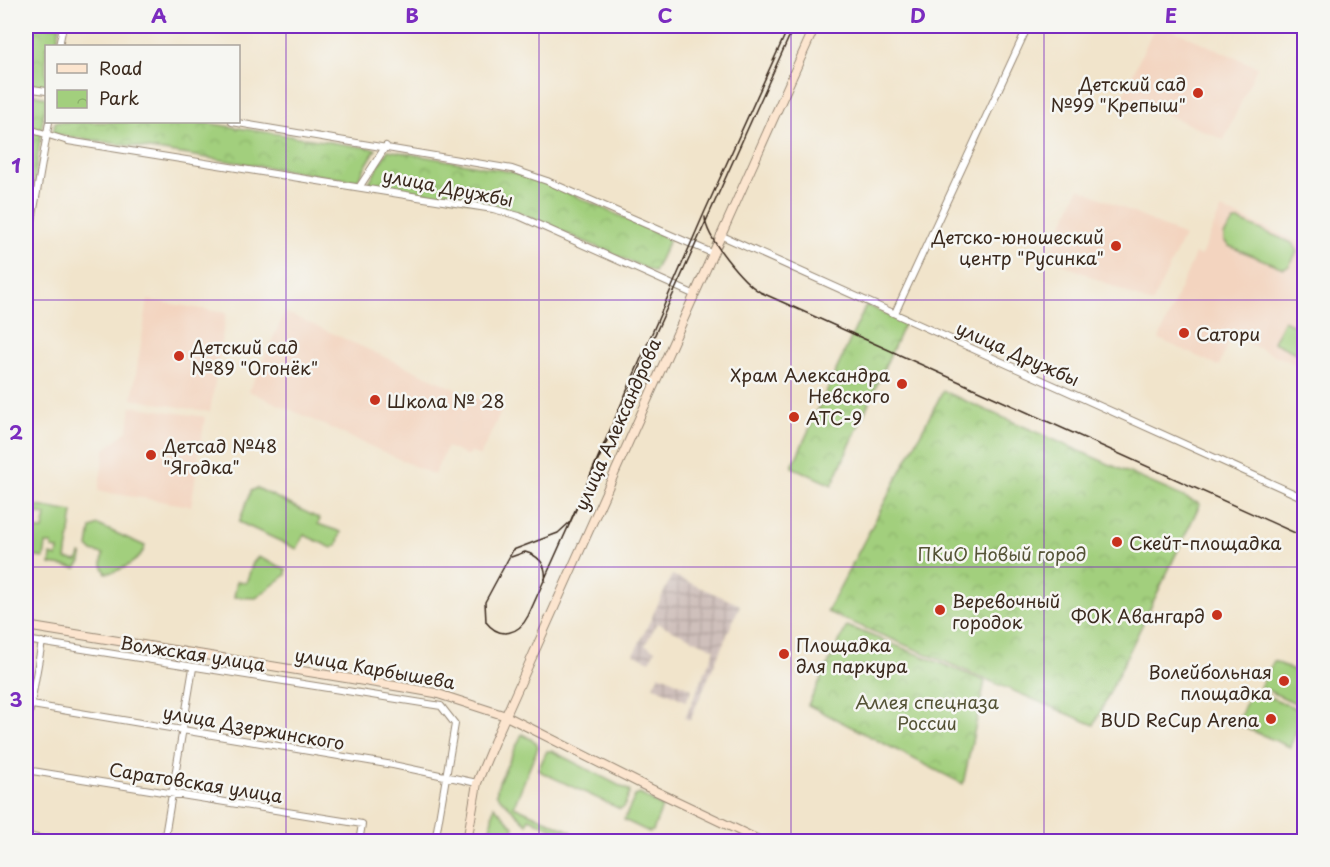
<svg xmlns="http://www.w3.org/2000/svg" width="1330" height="867" font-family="'Playpen Sans',sans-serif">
<defs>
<pattern id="industrial-grid" width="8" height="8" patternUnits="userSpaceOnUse" patternTransform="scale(1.5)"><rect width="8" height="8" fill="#cfc0bb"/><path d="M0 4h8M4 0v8" fill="none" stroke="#b3a5a0"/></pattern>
<pattern id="park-crowns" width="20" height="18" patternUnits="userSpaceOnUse" patternTransform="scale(1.5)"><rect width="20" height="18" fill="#a2cf7d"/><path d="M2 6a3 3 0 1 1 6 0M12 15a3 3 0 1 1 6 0" fill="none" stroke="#8cb26c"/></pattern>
</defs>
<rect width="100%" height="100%" fill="#f6f6f2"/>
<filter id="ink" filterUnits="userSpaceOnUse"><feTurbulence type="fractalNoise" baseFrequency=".0167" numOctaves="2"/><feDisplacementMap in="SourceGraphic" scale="12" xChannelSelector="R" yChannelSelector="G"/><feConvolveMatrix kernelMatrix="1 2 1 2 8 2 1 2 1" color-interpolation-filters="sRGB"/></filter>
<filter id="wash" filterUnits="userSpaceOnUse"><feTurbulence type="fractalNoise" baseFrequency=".008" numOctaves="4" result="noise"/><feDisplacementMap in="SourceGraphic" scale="24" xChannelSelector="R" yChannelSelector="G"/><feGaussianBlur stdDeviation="1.35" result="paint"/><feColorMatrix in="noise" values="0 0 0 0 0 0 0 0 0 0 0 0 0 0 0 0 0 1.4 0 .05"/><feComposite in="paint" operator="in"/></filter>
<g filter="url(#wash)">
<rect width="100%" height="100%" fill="#f1e4cb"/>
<path fill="#f3d4bf" d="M1155,26H1164L1257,67L1224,140L1123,95Z
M1079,188L1184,236L1152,304L1048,257Z
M1221,209L1299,242L1304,230V368L1231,336L1219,366L1159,339L1195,254L1201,256Z
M148,300L226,313L210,412L132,399Z
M285,312L502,410L480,456L470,452L468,456L447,447L434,475L249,391Z
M131,406L205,417L191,506L98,491L105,449L128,430Z"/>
<path fill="url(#industrial-grid)" d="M672,575L740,605L690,720L685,718L715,649L657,623L645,645L655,650L650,661L634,654Z
M659,674L692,689L686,701L653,686Z"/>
<path fill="#a2cf7d" stroke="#6e7c4e" stroke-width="1.5" d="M1234,221H1240L1292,243L1297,252L1289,266L1283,268L1229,246L1224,241V235Z
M1284,320L1304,330V357L1273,342Z
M257,488L320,519L318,524L341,532L337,545L332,548L304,535L297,549L239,522L251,491Z
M26,504L73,512L66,559L78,561L80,554L82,555L81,562L76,568L50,564L51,555L57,557L58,549L52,548V544H46L44,558L26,555V529L43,530L46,515L26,512Z
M98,525L145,546C142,560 120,572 106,573L102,565L103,554L92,551L88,547L91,528Z
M258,557L286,569V575L256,598L234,597L237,581L246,583L253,563Z
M1274,661L1304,675V707L1260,687Z
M1252,689L1304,712L1290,747L1237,724Z
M522,734L536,742L538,747L514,806L572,832L570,837L529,818L527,824L496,794L499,782Z
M547,751H552L628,790L630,792L624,807L620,809L541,772L539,768Z
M640,794L662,807L653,831L649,832L624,820L635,796Z
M494,806L514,827L511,841H488Z"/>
<path fill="url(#park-crowns)" stroke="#6e7c4e" stroke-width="1.5" d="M26,26H60L56,46H46V88L26,85Z
M26,91L46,98L26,237Z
M55,122H200L376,149L357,181L53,134Z
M388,150L512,172L546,183L670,238L654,272L520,213L456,198L368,184Z
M866,305L905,322L832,485L792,467Z
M943,391L1200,504L1094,725L827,612Z
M847,626L985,681L963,784L808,705Z"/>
</g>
<g filter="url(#ink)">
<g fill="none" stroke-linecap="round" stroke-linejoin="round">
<g stroke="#968774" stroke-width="8">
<path id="street" d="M59,46L63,26
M26,88L46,91
M232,122L512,169L547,181L712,253
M26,128L68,141L493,209L519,216L693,294
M360,186L386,146
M720,235L1304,498
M26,256L49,122
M895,313L1028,26
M26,640L441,706L455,724L435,842
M26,704L393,765L477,783
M26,732L42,642
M26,770L362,824L359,842
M26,836L61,842
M164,842L193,668"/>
</g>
<g stroke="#968774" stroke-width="10">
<path id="secondary" d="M26,626L401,687L435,693L506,716L645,786L763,842
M467,842L477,783L494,742L815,26"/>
</g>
<use href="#street" stroke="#fff" stroke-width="6"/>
<use href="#secondary" stroke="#fce5cf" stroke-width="8"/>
<path stroke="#3b2a1e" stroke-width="1.5" d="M789,26L705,211L570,522L558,533L513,550L485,602L486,622C500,640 519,634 528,616L794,26
M705,217C705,237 743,282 760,292L1304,537
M511,557L525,552C540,556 547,566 545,581"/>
</g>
</g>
<path fill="none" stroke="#7b2cbf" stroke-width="1.5" stroke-opacity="0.55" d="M286,26V842M539,26V842M791,26V842M1044,26V842M26,300H1304M26,567H1304"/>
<g fill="#c8321e" stroke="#f6f6f2" stroke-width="2">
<circle cx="1198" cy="93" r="6"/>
<circle cx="1116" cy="246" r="6"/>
<circle cx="1184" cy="333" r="6"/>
<circle cx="179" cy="356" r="6"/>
<circle cx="902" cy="384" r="6"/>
<circle cx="375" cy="400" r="6"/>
<circle cx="794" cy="417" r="6"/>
<circle cx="151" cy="455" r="6"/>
<circle cx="1117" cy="542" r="6"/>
<circle cx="940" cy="610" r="6"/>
<circle cx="1217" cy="615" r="6"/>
<circle cx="784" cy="654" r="6"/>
<circle cx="1284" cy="681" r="6"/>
<circle cx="1271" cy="719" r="6"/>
</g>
<g text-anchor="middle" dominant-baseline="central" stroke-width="5" stroke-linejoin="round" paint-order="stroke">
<g font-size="18" fill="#3b2a1e" stroke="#f6f6f2" text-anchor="start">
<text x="1186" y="83" text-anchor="end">Детский сад<tspan x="1186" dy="21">№99 "Крепыш"</tspan></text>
<text x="1104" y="236" text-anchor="end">Детско-юношеский<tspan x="1104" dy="21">центр "Русинка"</tspan></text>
<text x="1196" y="333">Сатори</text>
<text x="191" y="346">Детский сад<tspan x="191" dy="21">№89 "Огонёк"</tspan></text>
<text x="890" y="374" text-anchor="end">Храм Александра<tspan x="890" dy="21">Невского</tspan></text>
<text x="387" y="400">Школа № 28</text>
<text x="806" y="417">АТС-9</text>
<text x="163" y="445">Детсад №48<tspan x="163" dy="21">"Ягодка"</tspan></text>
<text x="1129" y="542">Скейт-площадка</text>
<text x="952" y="600">Веревочный<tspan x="952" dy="21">городок</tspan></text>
<text x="1205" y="615" text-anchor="end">ФОК Авангард</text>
<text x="796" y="644">Площадка<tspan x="796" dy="21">для паркура</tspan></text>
<text x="1272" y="671" text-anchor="end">Волейбольная<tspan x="1272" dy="21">площадка</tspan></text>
<text x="1259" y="719" text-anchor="end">BUD ReCup Arena</text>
</g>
<g font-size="18" fill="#3b2a1e" stroke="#f6f6f2">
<text transform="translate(448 187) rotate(11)">улица Дружбы</text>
<text transform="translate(1018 353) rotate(24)">улица Дружбы</text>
<text transform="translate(617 424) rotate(-66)">улица Александрова</text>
<text transform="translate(193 653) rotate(9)">Волжская улица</text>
<text transform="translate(375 668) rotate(10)">улица Карбышева</text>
<text transform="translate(254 727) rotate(10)">улица Дзержинского</text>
<text transform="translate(196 782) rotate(9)">Саратовская улица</text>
</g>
<g font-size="18" fill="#555336" stroke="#f6f6f2">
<text x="1002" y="553">ПКиО Новый город</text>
<text x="927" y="701">Аллея спецназа<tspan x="927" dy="21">России</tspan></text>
</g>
</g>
<rect width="1330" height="867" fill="none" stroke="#f6f6f2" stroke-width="66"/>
<rect x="45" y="45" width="195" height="78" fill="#f6f6f2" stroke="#aba49d" stroke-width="1.5"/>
<rect x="57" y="64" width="30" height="9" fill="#fce5cf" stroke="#aba49d" stroke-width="1.5"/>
<text x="99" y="75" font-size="18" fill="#3b2a1e">Road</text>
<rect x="57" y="90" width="30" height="18" fill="url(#park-crowns)" stroke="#aba49d" stroke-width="1.5"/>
<text x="99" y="105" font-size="18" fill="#3b2a1e">Park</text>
<rect x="33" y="33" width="1264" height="801" fill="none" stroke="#7b2cbf" stroke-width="2"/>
<g font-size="20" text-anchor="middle" font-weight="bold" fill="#7b2cbf">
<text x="159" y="23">A</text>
<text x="412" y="23">B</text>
<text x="665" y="23">C</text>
<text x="918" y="23">D</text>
<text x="1171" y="23">E</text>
<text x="16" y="173">1</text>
<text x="16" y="440">2</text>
<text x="16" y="707">3</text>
</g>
</svg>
